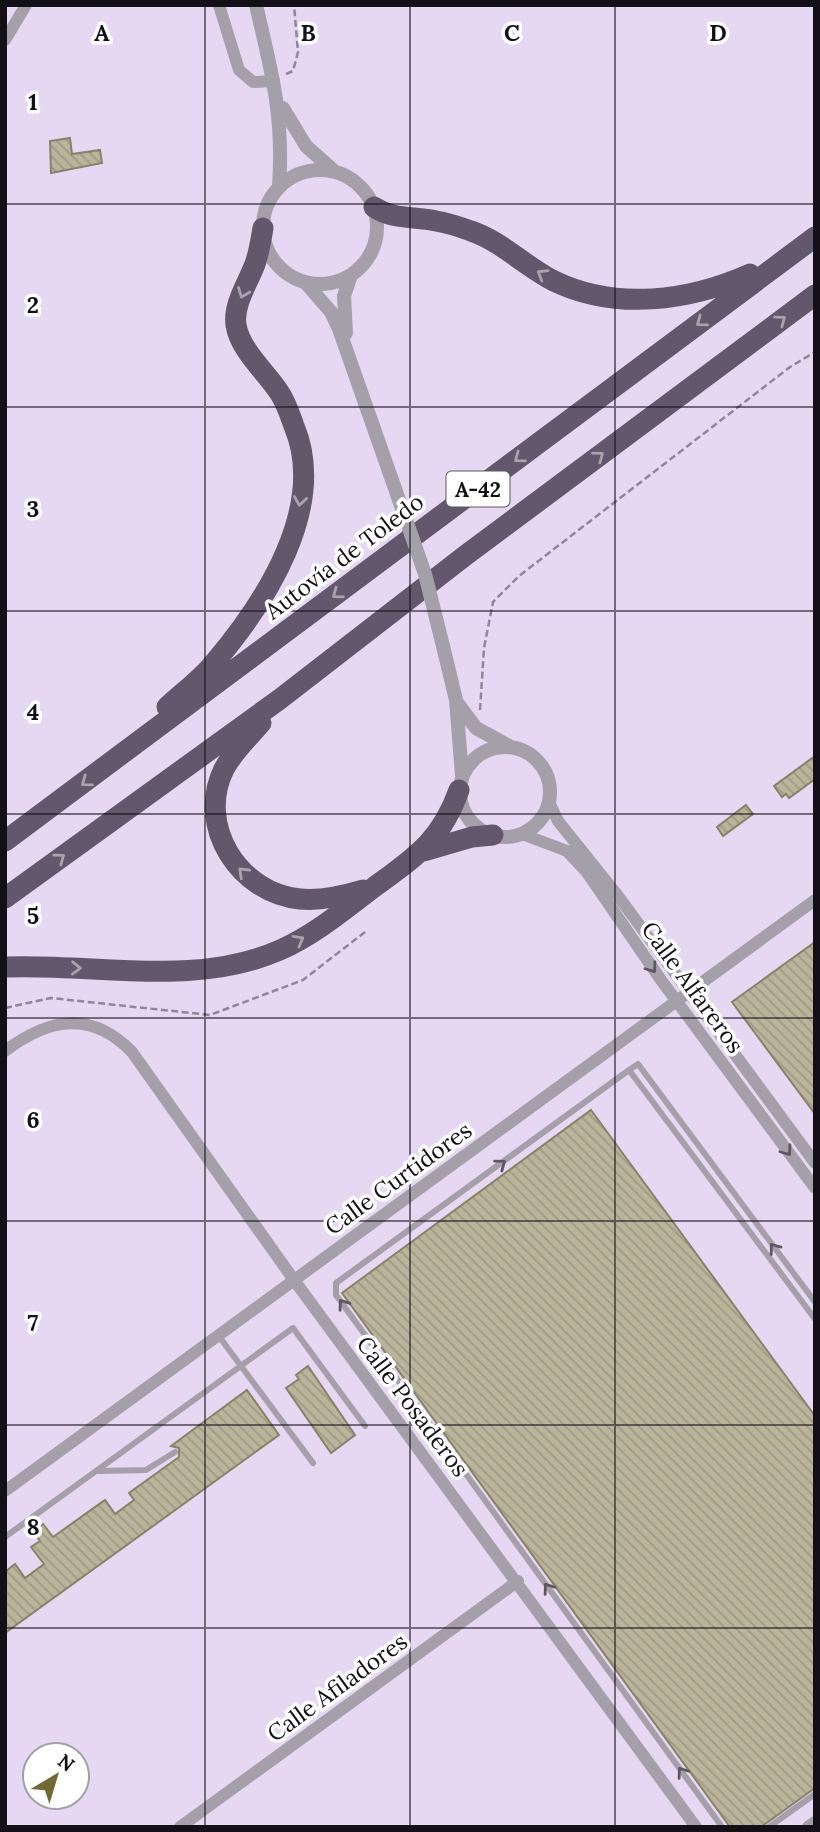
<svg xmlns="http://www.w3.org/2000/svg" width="820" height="1832" font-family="Lora,serif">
<defs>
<pattern id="building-back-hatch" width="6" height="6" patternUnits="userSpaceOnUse" patternTransform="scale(1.75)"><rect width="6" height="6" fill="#b9b49a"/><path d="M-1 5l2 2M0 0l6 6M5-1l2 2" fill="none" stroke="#9e9a84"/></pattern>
</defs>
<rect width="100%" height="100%" fill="#e6d8f2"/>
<path fill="url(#building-back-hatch)" stroke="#878269" stroke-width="2" d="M70,138L72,154L100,150L102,163L51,173L50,141Z
M815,756V779L789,798L786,794L782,797L774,786Z
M746,805L753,814L723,836L717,827Z
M815,942V1114L732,1002Z
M591,1110L815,1416V1788L761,1827H730L342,1293Z
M308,1366L355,1435L331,1453L286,1388L299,1379L296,1375Z
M247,1390L279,1435L5,1633V1572L15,1564L25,1578L44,1564L31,1547L40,1541L33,1531L43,1524L53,1537L105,1500L115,1514L134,1500L129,1493L179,1457V1448L171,1446Z"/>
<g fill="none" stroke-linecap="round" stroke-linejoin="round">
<path stroke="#908699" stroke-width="2.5" stroke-dasharray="7 3.5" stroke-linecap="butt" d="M286,74L293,71L298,52L294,5
M480,710L484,648L493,602L519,576L790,367L815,352
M5,1008L51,998L210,1015L303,980L365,932"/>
<path stroke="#a49fa9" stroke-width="6" d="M629,1070L638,1064L815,1302
M218,1335L313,1463
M99,1471L146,1470L175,1452
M5,1537L293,1328L365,1426
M722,1827L336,1295V1283L629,1070L815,1319
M769,1827L815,1794"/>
<path stroke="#a49fa9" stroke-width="12" d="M219,5L239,70L253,82L274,81
M5,40L26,5
M549,802L558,821L618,896L815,1163
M522,834L567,851L586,871L661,980L815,1188
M5,1051C49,1018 91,1010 132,1052L294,1280L696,1827
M5,1491L815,900
M180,1827L518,1581
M808,1827L815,1822"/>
<path stroke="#a49fa9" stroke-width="14" d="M256,5C272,73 284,117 279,187
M283,108L306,146L333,170
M263 227a57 57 0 1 1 114 0a57 57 0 1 1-114 0Z
M305,282L331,312L339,329L392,480
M346,333L344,296L351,275
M443,646L456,700L462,775
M458,704L476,728L509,746
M460 792a45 45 0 1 1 90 0a45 45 0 1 1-90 0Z"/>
<path stroke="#62576c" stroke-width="21" d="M374,207C393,220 414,216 436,221C448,223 460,227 471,231C501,241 526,267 554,281C616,311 689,301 750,274
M167,707C183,692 201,679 214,663C265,603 328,507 294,426C290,415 286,402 279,392C265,371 240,350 236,325C233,304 248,283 255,264C259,253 261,240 263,228
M261,723C249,737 233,752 224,769C196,826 239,893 300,899C322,901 343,896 363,890
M5,841L815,237
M424,851L472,837L493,835
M5,898L280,699L466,555L815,295
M5,967C96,963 194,988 280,950C314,935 344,910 373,888C415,857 441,841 459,790"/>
<path stroke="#a49fa9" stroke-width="14" d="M392,480L425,574L443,646"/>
</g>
<defs><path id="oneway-chevron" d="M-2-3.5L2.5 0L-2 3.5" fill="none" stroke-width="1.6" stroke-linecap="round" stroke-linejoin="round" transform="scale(1.75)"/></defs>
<g stroke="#a9a3ae">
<use href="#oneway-chevron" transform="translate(542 274) rotate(-149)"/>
<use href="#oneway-chevron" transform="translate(243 293) rotate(111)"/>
<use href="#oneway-chevron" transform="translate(781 320) rotate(-37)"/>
<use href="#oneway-chevron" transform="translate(701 322) rotate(143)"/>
<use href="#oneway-chevron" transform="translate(599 456) rotate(-37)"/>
<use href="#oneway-chevron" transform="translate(519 458) rotate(143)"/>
<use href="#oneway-chevron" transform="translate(300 501) rotate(99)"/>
<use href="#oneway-chevron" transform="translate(337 594) rotate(143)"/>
<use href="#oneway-chevron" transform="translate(86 782) rotate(144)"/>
<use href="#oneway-chevron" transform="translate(60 858) rotate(-36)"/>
<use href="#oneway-chevron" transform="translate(243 872) rotate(-136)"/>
<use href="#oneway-chevron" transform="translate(299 940) rotate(-29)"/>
<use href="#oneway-chevron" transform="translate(76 968) rotate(1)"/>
</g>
<g stroke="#5c5760">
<use href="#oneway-chevron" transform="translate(652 968) rotate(54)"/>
<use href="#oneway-chevron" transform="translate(787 1151) rotate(54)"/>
<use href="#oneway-chevron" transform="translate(501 1164) rotate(-36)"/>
<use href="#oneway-chevron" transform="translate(774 1248) rotate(-127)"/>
<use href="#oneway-chevron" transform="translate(343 1304) rotate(-125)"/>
<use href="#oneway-chevron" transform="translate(548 1588) rotate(-126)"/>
<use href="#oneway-chevron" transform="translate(682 1772) rotate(-126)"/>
</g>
<path fill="none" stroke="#130f17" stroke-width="2" stroke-opacity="0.55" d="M205,5V1827M410,5V1827M615,5V1827M5,204H815M5,407H815M5,611H815M5,814H815M5,1018H815M5,1221H815M5,1425H815M5,1628H815"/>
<g text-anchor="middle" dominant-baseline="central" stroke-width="7" stroke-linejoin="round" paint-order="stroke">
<rect fill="#fff" stroke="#5a575d" stroke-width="2" x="446.5" y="471.5" width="63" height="35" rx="5"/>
<g font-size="21" font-weight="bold" fill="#130f17">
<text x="478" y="489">A-42</text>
</g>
<g font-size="23" fill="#130f17" stroke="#fff">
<text transform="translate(344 556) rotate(-37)">Autovía de Toledo</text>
<text transform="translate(693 987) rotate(54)">Calle Alfareros</text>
<text transform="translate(398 1178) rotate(-36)">Calle Curtidores</text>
<text transform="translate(413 1406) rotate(53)">Calle Posaderos</text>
<text transform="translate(337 1687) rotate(-36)">Calle Afiladores</text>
</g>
</g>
<g font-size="23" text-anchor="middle" font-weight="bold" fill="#130f17" stroke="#fff" stroke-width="7" stroke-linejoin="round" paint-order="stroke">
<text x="102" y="41">A</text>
<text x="308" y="41">B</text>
<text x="512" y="41">C</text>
<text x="718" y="41">D</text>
<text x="33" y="110">1</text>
<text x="33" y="313">2</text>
<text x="33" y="517">3</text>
<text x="33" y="720">4</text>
<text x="33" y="924">5</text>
<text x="33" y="1128">6</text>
<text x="33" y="1331">7</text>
<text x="33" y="1535">8</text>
</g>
<rect width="820" height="1832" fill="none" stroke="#130f17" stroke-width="14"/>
<g transform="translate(56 1776) rotate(38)"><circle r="33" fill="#ffffff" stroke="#a19fa2" stroke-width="2"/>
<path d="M0-5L12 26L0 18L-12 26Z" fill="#726835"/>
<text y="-10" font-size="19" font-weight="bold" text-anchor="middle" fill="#130f17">N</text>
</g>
</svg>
